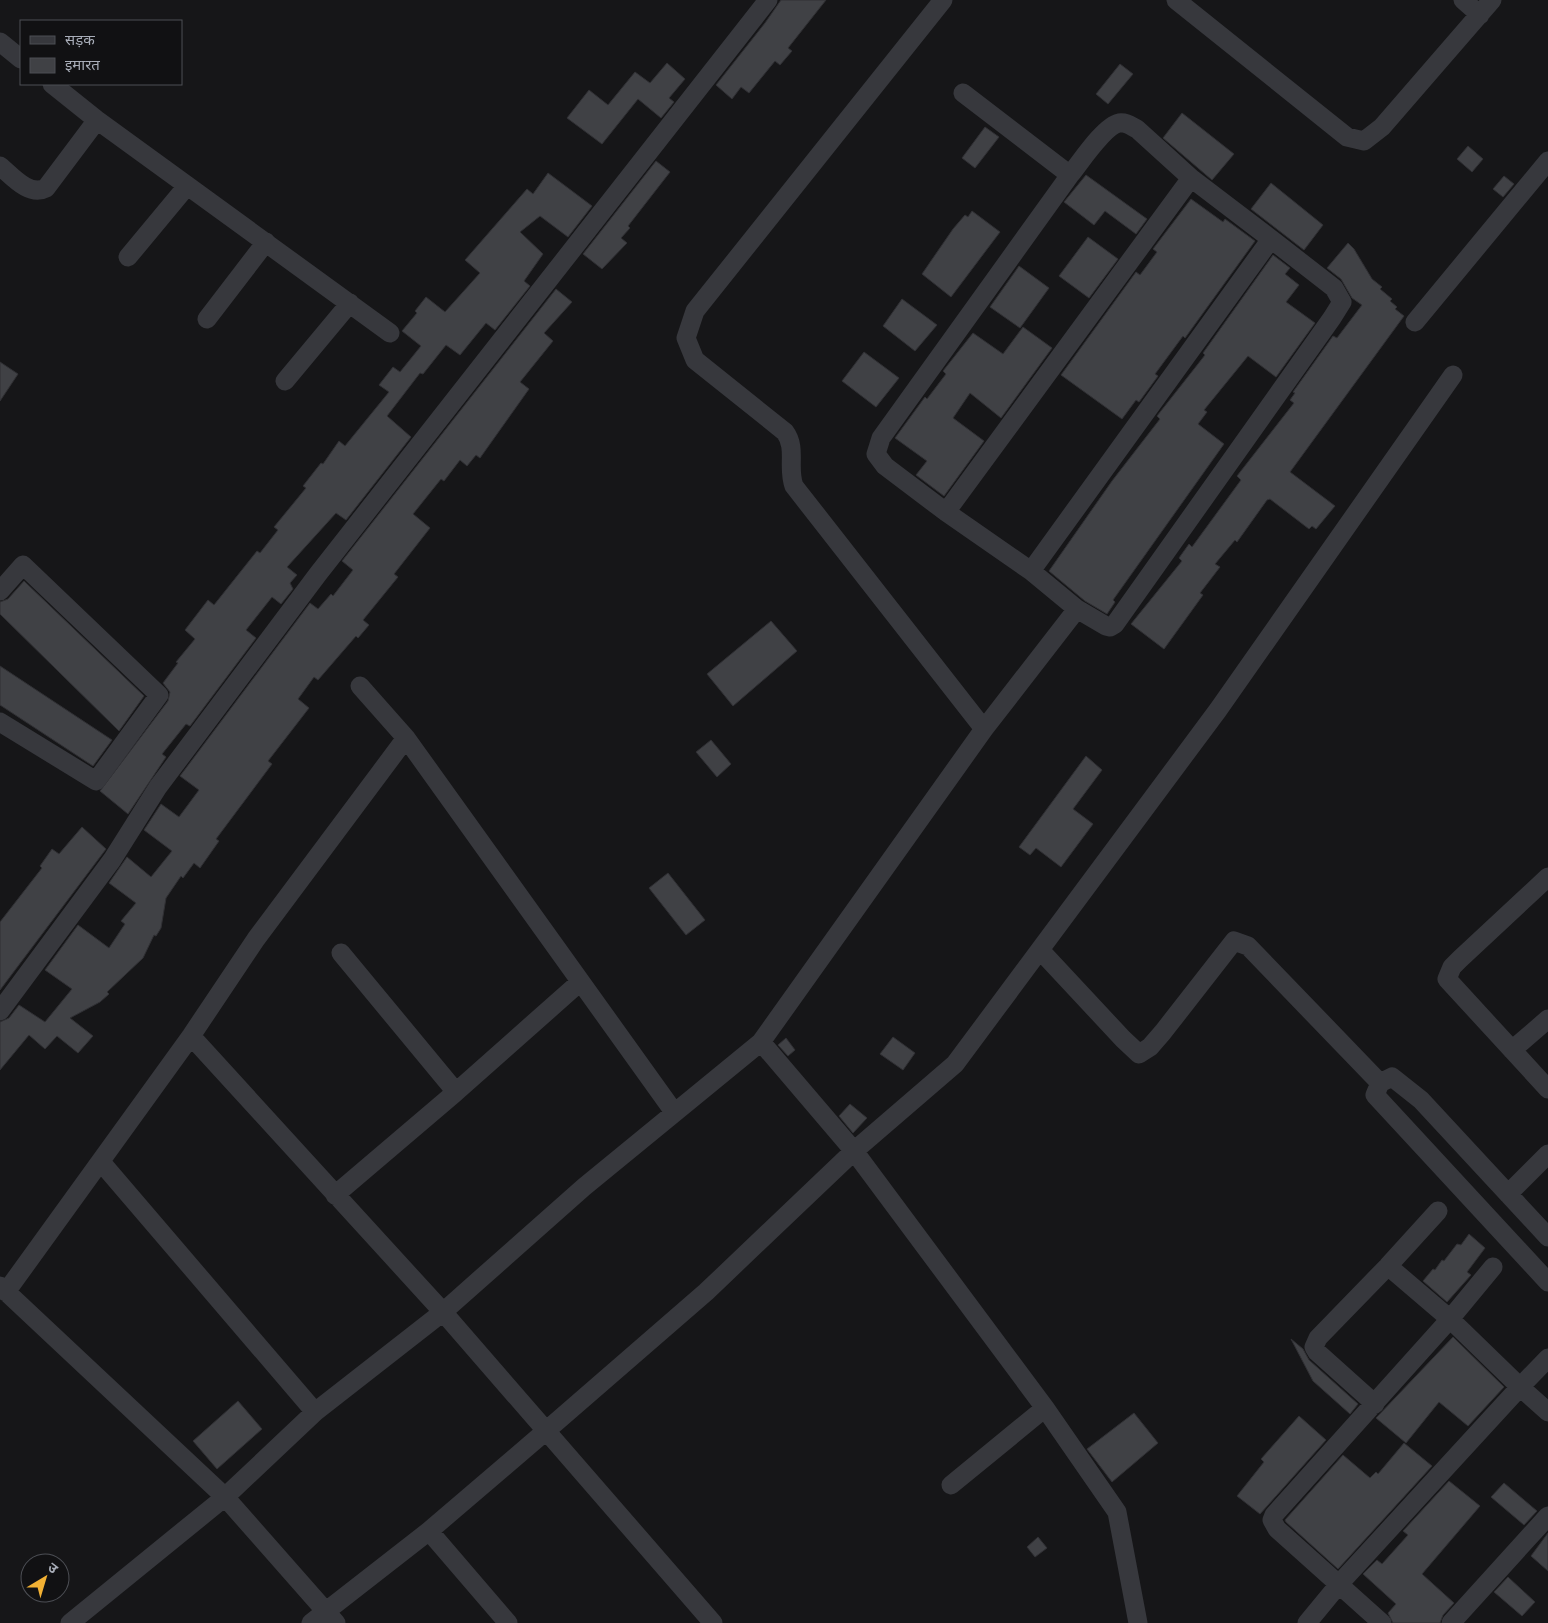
<svg xmlns="http://www.w3.org/2000/svg" width="1548" height="1623" font-family="'Alegreya Sans','Noto Sans Devanagari',sans-serif">
<rect width="100%" height="100%" fill="#161618"/>
<path fill="#404145" stroke="#303034" d="M781,0H826L788,48L792,51L780,65L775,61L749,93L741,87L732,99L716,85L765,23Z
M667,63L685,79L669,98L674,102L661,118L638,99L602,144L567,118L589,90L608,105L635,72L650,83Z
M1120,64L1133,74L1108,104L1096,94Z
M1182,113L1234,154L1212,180L1163,138Z
M985,127L999,137L975,168L962,158Z
M1468,146L1483,159L1472,172L1457,159Z
M656,161L670,172L628,226L630,228L621,238L627,243L602,269L583,254Z
M548,173L592,206L568,237L540,216L520,232L543,254L524,281L530,286L495,330L486,323L460,355L446,345L423,374L420,373L387,416L411,437L346,520L336,513L287,567L297,575L290,583L293,589L281,604L272,597L246,630L256,638L190,726L186,724L162,754L166,757L128,814L100,791L168,701L170,692L163,683L178,663L176,662L195,639L185,630L208,600L214,605L257,551L260,553L278,530L274,527L306,488L303,486L321,463L323,464L339,441L345,446L389,392L379,385L393,367L400,372L421,346L402,331L417,313L415,311L426,297L445,312L480,273L465,260L527,189L533,194Z
M1086,175L1147,219L1136,234L1105,211L1094,225L1064,202Z
M1504,176L1514,184L1503,197L1493,189Z
M1271,183L1323,225L1304,250L1251,209Z
M1191,199L1223,222L1225,219L1255,241L1185,338L1183,336L1155,374L1158,376L1139,402L1136,400L1122,419L1061,375L1136,272L1140,275L1157,252L1153,249Z
M972,211L1000,232L951,297L922,274L953,229L965,215L968,217Z
M1088,237L1118,259L1089,298L1059,276Z
M1348,243L1354,249L1372,279L1382,287L1380,289L1392,299L1390,301L1397,307L1395,309L1404,316L1290,472L1335,506L1316,529L1312,526L1309,529L1270,499L1267,500L1237,542L1235,540L1215,564L1220,567L1200,593L1203,595L1164,649L1131,624L1182,561L1179,558L1189,544L1192,547L1241,480L1237,476L1294,403L1290,400L1295,393L1293,392L1333,336L1337,338L1362,305L1352,298L1341,279L1327,268Z
M1273,255L1290,268L1285,274L1299,285L1286,302L1315,323L1276,377L1248,356L1204,410L1207,412L1198,424L1224,444L1113,600L1115,602L1107,614L1085,601L1049,571L1112,481L1160,419L1157,416L1198,364L1205,355L1203,353Z
M1019,266L1049,288L1020,328L990,307Z
M556,289L572,302L544,333L553,341L520,382L529,389L480,458L476,455L467,466L460,460L444,481L441,479L413,514L430,528L394,574L398,577L363,620L369,625L358,638L356,636L318,680L314,677L298,699L309,708L268,761L272,764L216,839L219,841L200,868L194,863L183,878L181,876L166,898L161,928L156,936L154,935L143,958L107,992L109,994L100,1002L70,1018L93,1036L78,1053L57,1036L45,1049L29,1035L0,1070V1022L9,1018L19,1005L45,1022L72,989L45,970L78,925L109,948L125,924L121,921L136,903L109,883L127,857L151,877L172,851L144,830L161,804L179,817L199,790L180,776L310,603L318,609L331,594L333,596L353,570L342,561Z
M902,299L937,325L915,351L883,326Z
M1023,327L1052,348L1001,418L970,393L953,418L984,441L944,496L916,475L927,461L895,438L925,397L927,399L946,374L943,371L973,333L1003,354Z
M864,352L899,378L876,407L842,381Z
M0,362L18,374L0,401Z
M24,581L144,696L119,731L0,614V602L8,599Z
M771,621L797,651L733,706L707,674Z
M0,666L112,740L93,766L0,705Z
M711,740L731,764L717,777L696,752Z
M1086,756L1102,770L1073,809L1093,824L1061,867L1036,848L1030,855L1019,847Z
M82,827L106,849L0,990V922L42,868L40,866L52,849L59,854Z
M668,873L705,920L686,935L649,888Z
M893,1037L915,1053L903,1070L880,1054Z
M786,1038L795,1050L788,1056L778,1045Z
M850,1104L867,1118L853,1133L839,1116Z
M1469,1234L1485,1248L1467,1272L1471,1275L1447,1302L1423,1281L1433,1269L1435,1270L1442,1260L1444,1261L1457,1244L1461,1245Z
M1453,1337L1504,1387L1468,1426L1439,1402L1406,1443L1376,1418Z
M1291,1339L1303,1349L1309,1360L1358,1404L1350,1414L1313,1381Z
M238,1401L262,1429L217,1469L193,1441Z
M1134,1413L1158,1443L1112,1482L1087,1449Z
M1299,1416L1326,1440L1260,1514L1237,1496L1264,1462L1261,1459Z
M1404,1443L1432,1466L1338,1569L1286,1522L1285,1520L1343,1455L1370,1478L1376,1472L1378,1474Z
M1449,1481L1480,1506L1422,1574L1454,1603L1443,1615L1440,1623H1393L1388,1613L1396,1604L1363,1574L1377,1560L1382,1564L1408,1535L1403,1531Z
M1504,1483L1537,1511L1524,1525L1491,1497Z
M1548,1533V1571L1531,1556Z
M1038,1537L1047,1548L1035,1557L1027,1547Z
M1508,1577L1535,1602L1522,1616L1494,1592Z"/>
<g fill="none" stroke-linecap="round" stroke-linejoin="round">
<path stroke="#37383d" stroke-width="19" d="M943,0L695,311L686,338L695,360L785,432C797,448 787,468 794,486L984,729
M1176,0L1347,137L1364,141L1382,127L1492,0
M1463,0L1480,15
M0,42L21,59
M52,84L97,120L390,333
M963,93L1070,175
M0,166C12,176 29,197 46,188L97,120
M1191,178L1271,239
M128,257L187,186
M207,319L266,242
M1415,322L1548,161
M285,381L350,303
M946,512L885,466L876,454L881,438L1070,175C1080,163 1104,126 1119,123C1126,122 1131,126 1137,129L1191,178L946,512L1031,571L1271,239L1334,288L1342,302L1332,318L1115,624L1110,627L1106,626L1077,609L1031,571
M0,591L23,565L159,695L96,781L0,722
M360,686L406,738L674,1112
M1548,877L1460,959L1452,967L1447,979L1548,1089
M1040,950L1123,1039L1139,1054L1150,1047L1163,1032L1234,941L1248,946L1380,1083
M0,1011L112,860L158,787L318,574L768,0
M191,1036L443,1312L713,1623
M761,1042L854,1151L1045,1408L1117,1512L1138,1623
M1512,1050L1548,1019
M456,1092L580,982
M101,1162L315,1412
M1508,1194L1548,1154
M335,1195L456,1092L341,953
M1438,1211L1388,1266L1450,1319L1493,1267
M1548,1237L1421,1100L1392,1077L1380,1083L1375,1095L1548,1282
M0,1286L225,1497L336,1623
M6,1292L191,1036L256,939L406,738
M1375,1404L1317,1352L1314,1347L1318,1338L1388,1266
M951,1485L1045,1408
M429,1531L508,1623
M70,1623L225,1497L315,1412L443,1312L584,1187L761,1042L984,729L1077,609
M311,1623L429,1531L547,1430L706,1292L854,1151L955,1064L1218,710L1453,375
M1307,1623L1340,1583L1520,1387L1548,1412
M1382,1623L1277,1529L1272,1520L1274,1515L1450,1319L1520,1387L1548,1358
M1451,1623L1548,1516"/>
</g>
<rect x="20" y="20" width="162" height="65" fill="#111113" stroke="#4d4f55"/>
<rect x="30" y="36" width="25" height="8" fill="#37383d" stroke="#4d4f55"/>
<text x="65" y="45" font-size="15" fill="#a8adb8">सड़क</text>
<rect x="30" y="58" width="25" height="15" fill="#404145" stroke="#4d4f55"/>
<text x="65" y="70" font-size="15" fill="#a8adb8">इमारत</text>
<g transform="translate(45 1578) rotate(38)"><circle r="24" fill="#111113" stroke="#4d4f55"/>
<path d="M0-4L9 19L0 12L-9 19Z" fill="#f2b134"/>
<text y="-8" font-size="14" font-weight="bold" text-anchor="middle" fill="#a8adb8">उ</text>
</g>
</svg>
